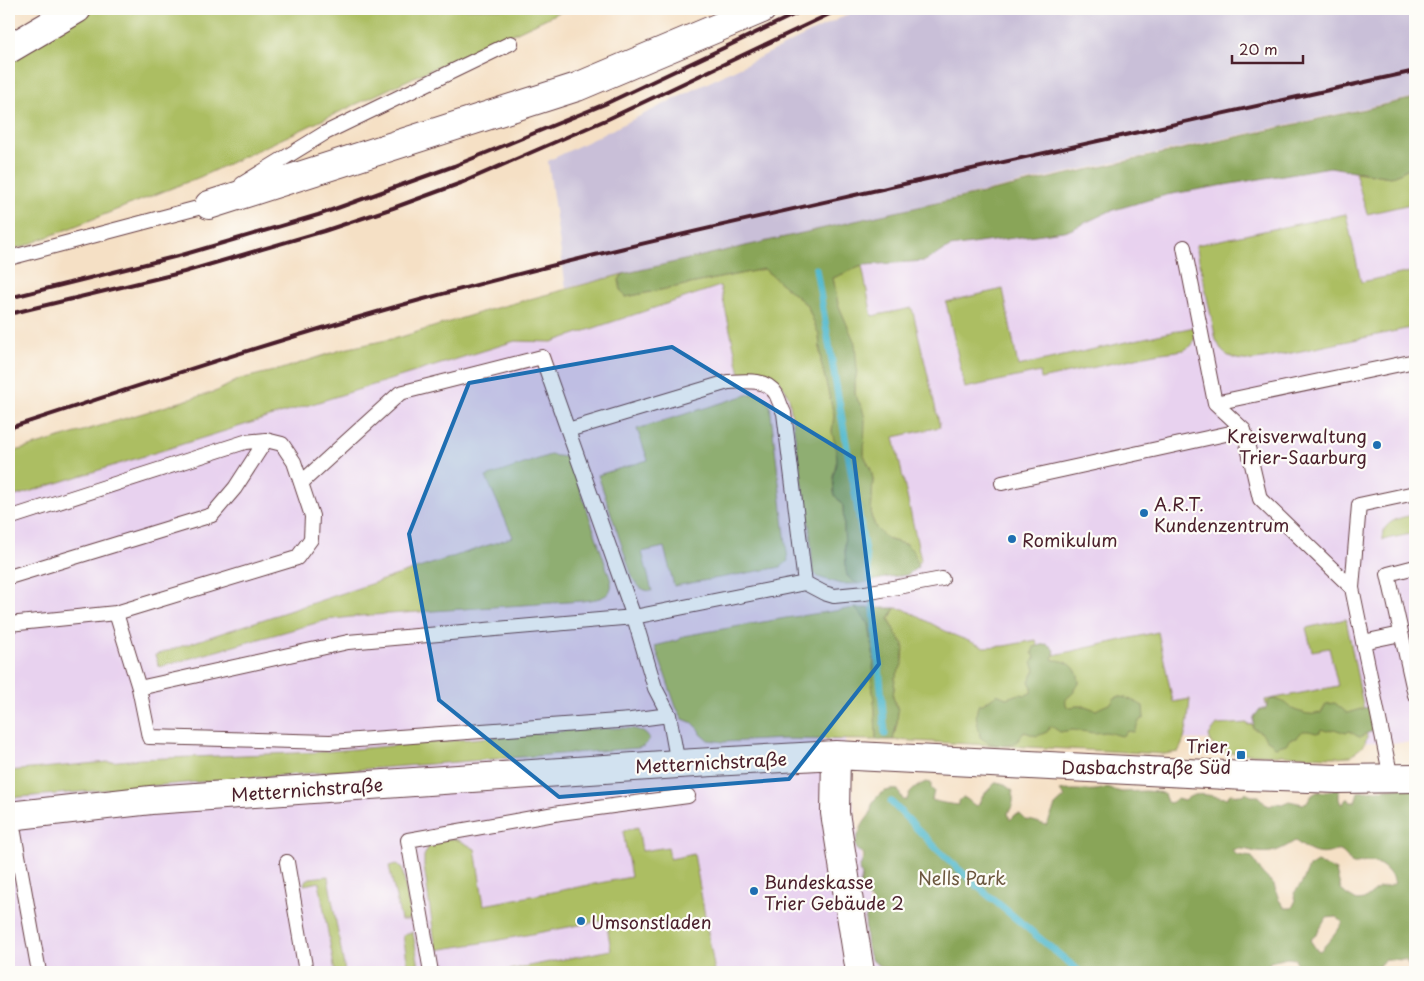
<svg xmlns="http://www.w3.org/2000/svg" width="1424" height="981" font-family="'Playpen Sans',sans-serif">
<rect width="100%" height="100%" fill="#fdfcf7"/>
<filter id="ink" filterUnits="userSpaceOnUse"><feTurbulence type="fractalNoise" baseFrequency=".02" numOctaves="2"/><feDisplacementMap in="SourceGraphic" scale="10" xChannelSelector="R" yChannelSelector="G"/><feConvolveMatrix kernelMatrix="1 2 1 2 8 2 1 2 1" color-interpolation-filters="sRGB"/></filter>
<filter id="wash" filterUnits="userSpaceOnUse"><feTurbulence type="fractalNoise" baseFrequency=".0096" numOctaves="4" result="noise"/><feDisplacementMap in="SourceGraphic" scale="20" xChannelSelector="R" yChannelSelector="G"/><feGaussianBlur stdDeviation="1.12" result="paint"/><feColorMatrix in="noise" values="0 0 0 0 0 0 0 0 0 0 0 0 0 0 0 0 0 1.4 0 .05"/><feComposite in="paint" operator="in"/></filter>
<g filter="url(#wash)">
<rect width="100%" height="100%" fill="#f5e0c5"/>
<path fill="#e8d2ef" d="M1415,134V743L844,734L861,859L881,972H9V460L520,309Z"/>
<path fill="#c9bfd8" d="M859,9H1415V97L1043,178L566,288L548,161Z"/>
<path fill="#acbe62" stroke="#7b6e46" d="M92,9H566L498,41L440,65L200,177L22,247L9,249V57Z
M1415,165V203L1367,214L1355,172L1391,177Z
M1346,214L1361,282L1415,271V327L1263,359C1250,361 1233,362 1222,351C1220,348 1218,343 1216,340L1196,245Z
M862,266L872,316L912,308L940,427L894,437L921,560L917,565L914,552L907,545L887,539L876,528L871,516L873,479L871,470L864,455L862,407L855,396V382L857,370L846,323L838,304L833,278Z
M764,269L807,305L819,335L821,362L834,415L832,432L836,447L837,460L833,477L843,506L846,570L847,576L859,584H841L818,577L813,572L810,531L789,398C780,374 765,367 740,374L720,286L552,342L515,341L9,498V453L217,391L240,379L282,369L344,349L401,337L485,311L623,274L619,280L626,297Z
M1003,289L1018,366L1194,327L1195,337L1193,343L1191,346L1184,350L1154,354L1041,379L1040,372L965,388L946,302Z
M758,393L764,397L770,405L788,561L781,567L674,586L664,547L642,552L652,591C643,591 638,587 633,579L598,475L648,460L637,429L750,394Z
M550,455L565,457L571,462L611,581C614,599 595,599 582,601L359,616L327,620L159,667L155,655L513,537L486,477Z
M1415,515V533L1382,540C1382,521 1400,517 1415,515Z
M855,608L869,624L874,658L872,683L875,710L876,740L783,739L724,742L708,740L701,734L700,730L693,723L683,719L676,707L655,646L679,640L683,636L786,618Z
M895,608L904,609L951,634L984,647L1004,646L1036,640L1041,658L1158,632L1173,702L1190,699C1188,718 1188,736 1178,752L1165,754L893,740L897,722L898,710L893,697L895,678L903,663L904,645L896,634L889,619Z
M1346,619L1363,705L1367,737L1364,745L1351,756L1333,757L1226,753L1219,750L1211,743L1209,735L1217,725L1247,723L1248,725L1270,722L1265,700L1338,686L1329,648L1312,651L1306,628Z
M617,728C629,728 643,728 649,738C647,745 645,746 638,748L211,781L9,798V771L141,759L320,752L585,729Z
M638,827L642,851L668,847L670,859L694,854L715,972H498L611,950L606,920L494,941L436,950L424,866V856L429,846C450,834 456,838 475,849L484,905L631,877L623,831Z
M396,864L399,865L402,868L411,918L408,920H401L389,866Z
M328,876V877L345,972H335L319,882L304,885L305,881L310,878Z
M413,932V933L420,972H409L403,935Z"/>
<path fill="#89a558" stroke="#6a6242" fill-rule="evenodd" d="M1415,98V165L1391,177L1330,167L1166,195L1110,211L1070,230L950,247L925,261L864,265L833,278L838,304L855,343L857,370L855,382V396L862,407L865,419L864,455L871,470L873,479L871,516L876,528L887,539L907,545L914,552L918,567L907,575L889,577L859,584L851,580L847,575L846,570L843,506L834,494L833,477L837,460L836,447L832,432L834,415L821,362L819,335L807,305L764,269L626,297L621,291L619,280L623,274L864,219Z
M895,608L889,619L896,634L904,645L902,665L895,678L893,697L898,710L897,722L893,740H876L875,710L872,683L874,658L869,624L855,608Z
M1046,644C1051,646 1053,648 1055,653L1052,658L1053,660C1069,660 1079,668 1079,684L1074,688V692C1069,698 1063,697 1067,707L1073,708L1075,706H1085L1096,710C1101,707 1107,705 1111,703C1116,699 1110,700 1117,697C1122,695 1138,703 1143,706L1144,718L1140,720L1134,732L1128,731L1122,736L1106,732L1095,733L1072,730L1060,732L1051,726L1050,727L1047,732L1037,736L1024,732C1021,735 1020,740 1016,742C1005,749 989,745 980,737C979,725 973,716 979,704H983L997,694L1006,698L1020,694L1026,695L1032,692V687L1029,682L1035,670L1032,662L1035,657L1032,653L1034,647Z
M1272,699C1287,700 1285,707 1297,711C1301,712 1306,714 1309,714C1314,715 1317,713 1321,713L1326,704L1335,703L1347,713L1368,707C1373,712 1376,725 1373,731L1365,734L1360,737C1355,736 1353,732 1349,731L1346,733L1334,729L1327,731L1321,729L1320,732L1316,733C1307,730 1301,729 1296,738L1291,739L1286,744L1276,747L1273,746L1272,743L1267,740L1262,733L1253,728L1254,717L1260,709H1266L1268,702Z
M926,782L931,783V788L934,791L932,800C941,803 949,804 959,805V801L963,797C969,799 972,805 977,806L979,804C982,794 988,791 995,783H1002L1013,791L1012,794C1015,800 1012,808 1008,813L1010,820L1015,815L1020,814L1026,820C1034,820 1040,824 1047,825L1055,806L1065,797L1060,791C1075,788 1091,793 1105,788L1122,792L1145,791L1158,792L1164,794L1167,802C1172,804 1173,801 1177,799L1184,801C1196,789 1211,797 1227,798L1230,794L1243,795L1246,792L1251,796H1259L1265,804L1270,806L1276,803L1282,804L1289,801L1303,804L1308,801L1312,795L1317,792L1339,790V799L1341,804H1343L1346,799H1349L1350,802H1355L1358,792L1415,786V971L1410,968L1406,960L1385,959L1377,968L1376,972H1296L1298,967L1295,959L1287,958L1270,962L1265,972H888C884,967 877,965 872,960C865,953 866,930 865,920C867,913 873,908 872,901L866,897L860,885L862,876L859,870L864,856L863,853L858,851L855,845C856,840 860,830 862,826C864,821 869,817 871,812C871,810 871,807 872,805C876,794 887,788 898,790L903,800H907C908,792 918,785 926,782ZM1295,841C1301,845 1310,852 1317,853C1336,857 1337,840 1352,864C1358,865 1362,862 1368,862C1381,861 1390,872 1395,883L1390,886L1379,888L1364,900L1357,901L1347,895L1341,890L1336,871L1317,862L1309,867L1302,883L1294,893L1296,900L1292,908H1285L1279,900L1274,885L1262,873L1252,857L1237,855L1232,850C1240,848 1244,849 1252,851C1271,855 1279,851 1295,841ZM1336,917L1343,922C1337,933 1329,941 1320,951L1316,949L1310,940L1317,934L1326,918Z"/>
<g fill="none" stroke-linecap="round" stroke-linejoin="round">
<path stroke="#4fb8cc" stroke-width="7" d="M816,269L870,580
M873,598L885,734
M891,802L939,851L976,885L1080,972"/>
</g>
</g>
<g filter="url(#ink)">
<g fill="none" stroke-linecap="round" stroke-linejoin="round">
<g stroke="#643c42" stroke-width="16">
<path id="service" d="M242,184L325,133L511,43
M1184,247L1215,403
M9,258L209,205L213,202
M1244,430L1215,403L1415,361
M301,483L400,393L542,357L634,617L655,688L669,715L678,764
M1002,483L1244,430L1260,499L1352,588
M9,518L245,442L266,440L282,444L294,462L312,516L311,539L297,558L116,613L9,624
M1415,567L1388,574L1415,695
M9,577L212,515L235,488L266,440
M805,583L824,593L834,596L865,593L942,579
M116,613L139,688L348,642L634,617L805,583L784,413C781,407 779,400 776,394C766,378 745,381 728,382L568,430
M1363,642L1401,634
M139,688L149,737L330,742L631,720L669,715
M1391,778L1352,588L1359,505L1415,493
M11,816L39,972
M287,862L306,972
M431,972L408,840L560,813L688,796"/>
</g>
<g stroke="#643c42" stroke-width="30">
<path id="minor" d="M9,49L77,9
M209,205L577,87L762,9
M836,755L835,813L860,972
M9,816L151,800L678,764L836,755L1246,776L1338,779L1415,778"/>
</g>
<use href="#service" stroke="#fff" stroke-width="14"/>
<use href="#minor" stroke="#fff" stroke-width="28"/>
<path stroke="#4a1f2b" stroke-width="4" d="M9,298L182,255L318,215L454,166L605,104L806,9
M9,314L184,272L324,231L393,208L461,183L608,119L840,9
M9,428C145,384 281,338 420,300C577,257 736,222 895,186C1069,148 1242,109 1415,71"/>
</g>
</g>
<path fill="#1f6fb2" fill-opacity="0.2" stroke="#1f6fb2" stroke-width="4" stroke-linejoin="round" d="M672,347L854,458L879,664L789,779L559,797L439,700L409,534L469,383Z"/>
<g fill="#1f6fb2" stroke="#fdfcf7" stroke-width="2">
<circle cx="1377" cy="445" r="5"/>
<circle cx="1144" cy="513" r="5"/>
<circle cx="1012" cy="539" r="5"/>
<rect x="1236" y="750" width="10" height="10" rx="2.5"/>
<circle cx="754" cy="891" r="5"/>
<circle cx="581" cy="921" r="5"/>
</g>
<g text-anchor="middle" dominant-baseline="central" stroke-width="4.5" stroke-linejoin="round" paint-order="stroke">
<g font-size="18" fill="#4a1f2b" stroke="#fdfcf7" text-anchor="start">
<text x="1367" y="435" text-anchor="end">Kreisverwaltung<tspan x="1367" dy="21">Trier-Saarburg</tspan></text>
<text x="1154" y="503">A.R.T.<tspan x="1154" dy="21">Kundenzentrum</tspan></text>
<text x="1022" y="539">Romikulum</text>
<text x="1231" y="745" text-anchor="end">Trier,<tspan x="1231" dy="21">Dasbachstraße Süd</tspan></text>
<text x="764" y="881">Bundeskasse<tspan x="764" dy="21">Trier Gebäude 2</tspan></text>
<text x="591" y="921">Umsonstladen</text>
</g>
<g font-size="18" fill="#4a1f2b" stroke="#fdfcf7">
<text transform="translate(711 762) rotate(-3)">Metternichstraße</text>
<text transform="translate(307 789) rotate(-4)">Metternichstraße</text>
</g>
<g font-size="18" fill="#6c573e" stroke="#fdfcf7">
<text x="962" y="877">Nells Park</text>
</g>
</g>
<rect width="1424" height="981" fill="none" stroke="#fdfcf7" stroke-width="30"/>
<path d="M1232 55v8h71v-8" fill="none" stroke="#4a1f2b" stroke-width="2.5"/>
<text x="1239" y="55" font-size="15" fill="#4a1f2b" stroke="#fdfcf7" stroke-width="4" paint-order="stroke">20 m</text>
</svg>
